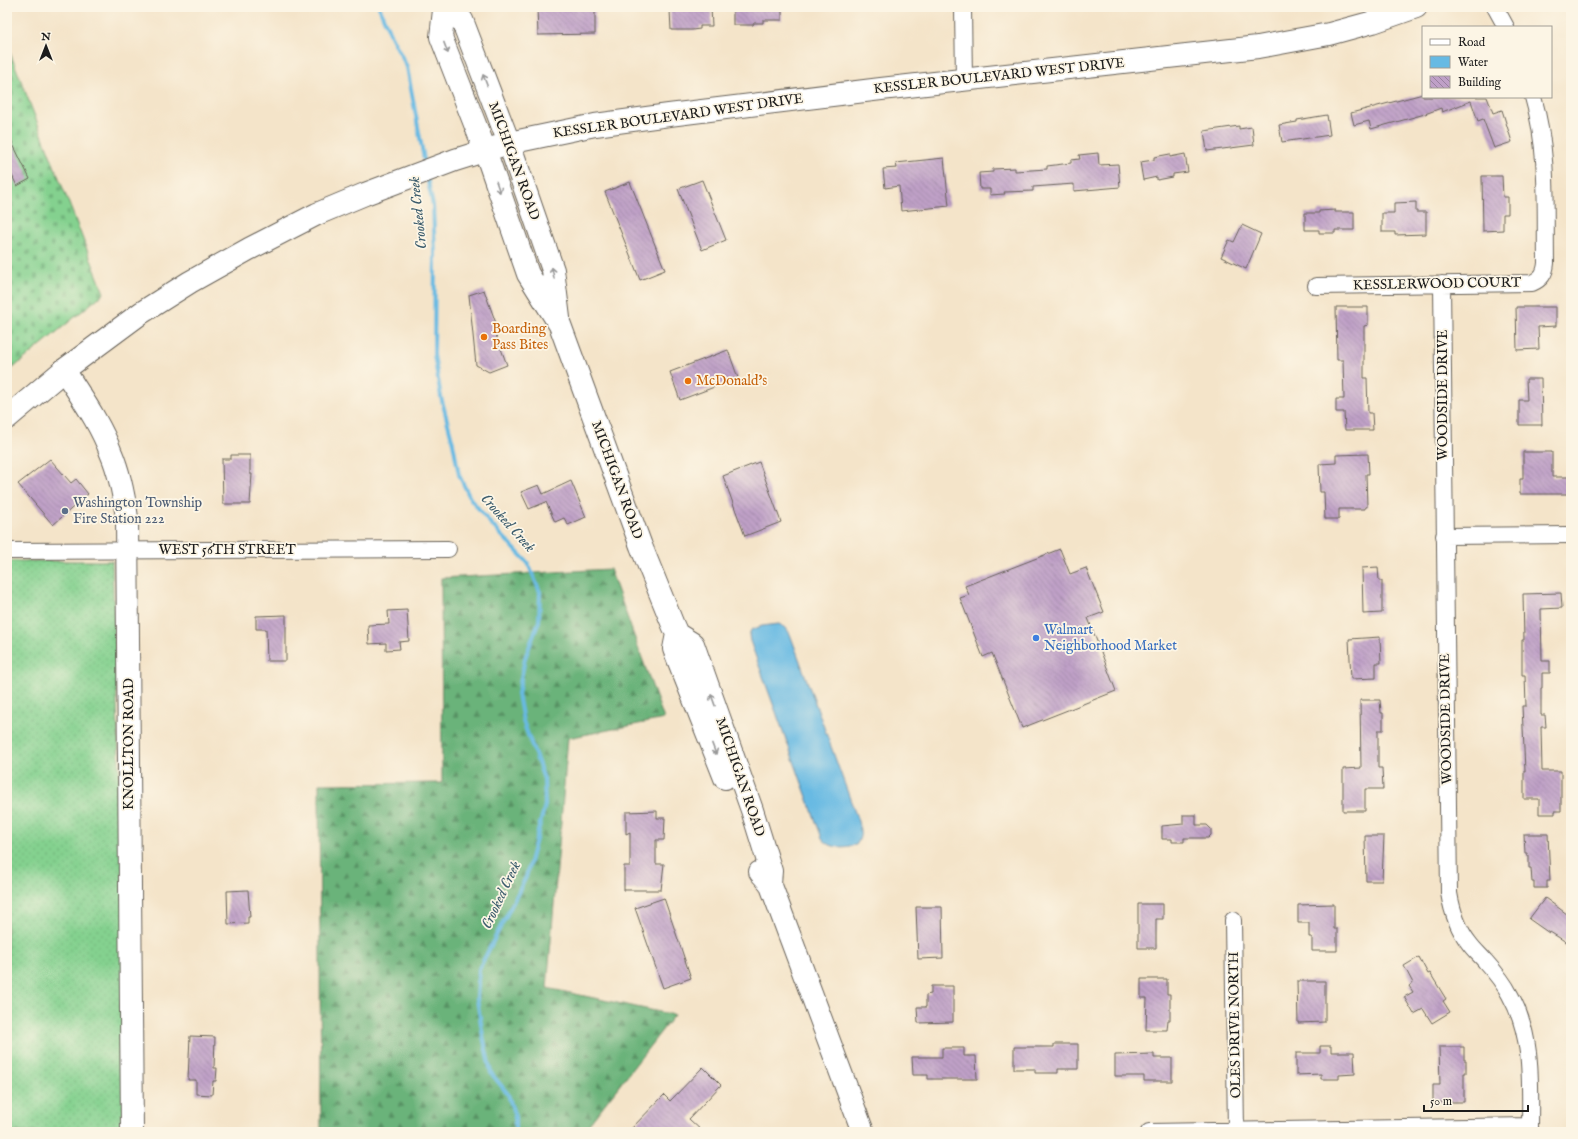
<svg xmlns="http://www.w3.org/2000/svg" width="1578" height="1139" font-family="'IM FELL English',serif">
<defs>
<pattern id="grass-dots" width="8" height="8" patternUnits="userSpaceOnUse"><rect width="8" height="8" fill="#84d18f"/><path d="M2 2h.1M6 6h.1" fill="none" stroke="#71b37b" stroke-width="1.8" stroke-linecap="round"/></pattern>
<pattern id="forest-firs" width="22" height="20" patternUnits="userSpaceOnUse"><rect width="22" height="20" fill="#6bb37a"/><path d="M5 1l3.5 6h-7zM16 11l3.5 6h-7z" fill="#579163"/></pattern>
<pattern id="cemetery-stones" width="16" height="16" patternUnits="userSpaceOnUse"><rect width="16" height="16" fill="#84d18f"/><path d="M2 7V4a2 2 0 0 1 4 0v3zM10 15v-3a2 2 0 0 1 4 0v3z" fill="#71b37b"/></pattern>
<pattern id="building-back-hatch" width="6" height="6" patternUnits="userSpaceOnUse"><rect width="6" height="6" fill="#bfa0c7"/><path d="M-1 5l2 2M0 0l6 6M5-1l2 2" fill="none" stroke="#9a82a1"/></pattern>
</defs>
<rect width="100%" height="100%" fill="#fcf5e5"/>
<filter id="ink" filterUnits="userSpaceOnUse"><feTurbulence type="fractalNoise" baseFrequency=".025" numOctaves="2"/><feDisplacementMap in="SourceGraphic" scale="8" xChannelSelector="R" yChannelSelector="G"/><feConvolveMatrix kernelMatrix="1 2 1 2 8 2 1 2 1" color-interpolation-filters="sRGB"/></filter>
<filter id="wash" filterUnits="userSpaceOnUse"><feTurbulence type="fractalNoise" baseFrequency=".012" numOctaves="4" result="noise"/><feDisplacementMap in="SourceGraphic" scale="16" xChannelSelector="R" yChannelSelector="G"/><feGaussianBlur stdDeviation="0.9" result="paint"/><feColorMatrix in="noise" values="0 0 0 0 0 0 0 0 0 0 0 0 0 0 0 0 0 1.4 0 .05"/><feComposite in="paint" operator="in"/></filter>
<g filter="url(#wash)">
<rect width="100%" height="100%" fill="#f4e4c9"/>
<path fill="url(#grass-dots)" stroke="#507656" d="M7,561H112L132,1132H7Z"/>
<path fill="url(#forest-firs)" stroke="#44684b" d="M610,569L664,719L568,738L547,988L674,1015L583,1132H321L319,784L442,783L441,578Z"/>
<path fill="url(#cemetery-stones)" stroke="#507656" d="M7,45L104,293L7,373Z"/>
<path fill="#67bae3" stroke="#426b80" d="M779,624L786,628L790,634L857,818C860,829 863,836 856,845C843,847 831,850 822,838L750,641L749,635L751,630L762,626Z"/>
<g fill="none" stroke-linecap="round" stroke-linejoin="round">
<path stroke="#67bae3" stroke-width="4" d="M379,7L391,36L407,67L425,165
M427,177L433,206L435,253L434,355L441,397L453,443L459,475L470,498L491,524L528,563L540,592L539,621L525,658L518,694L523,721L544,779L545,805L526,877L479,969L477,999L483,1036L491,1073L508,1094L515,1117V1132"/>
</g>
<g id="blocks">
<path fill="url(#building-back-hatch)" d="M537,7H595V34L538,35Z
M733,7H782V20H763V23H754L753,25H733Z
M711,8L712,26H700V29L692,30H671L670,10Z
M1423,94V97H1487L1493,113L1502,110L1512,142L1494,148L1483,119L1478,121L1471,101L1442,112L1441,108L1425,114L1371,129L1369,121L1354,125L1351,113Z
M1327,115L1330,135L1282,142L1279,125L1297,122V120Z
M1239,126V129L1252,127L1254,145L1207,151L1204,131Z
M7,132L30,179L17,186L7,165Z
M1098,153L1099,165L1118,164L1120,187L1074,191V184L1033,187V191L1004,192L1005,194L990,195V189H980L979,173L993,172V169L1015,168V171L1047,169V166L1071,163V160L1080,159L1079,155Z
M1170,154V157L1185,154L1188,172L1173,174V177L1157,180V177L1143,180L1140,162L1154,160V157Z
M944,158L949,206L901,211L899,186L885,188L883,169L897,168L896,163Z
M1482,176H1502L1503,197H1508V214H1503V230L1483,231Z
M702,180L726,240L702,250L678,189Z
M630,182L665,270L640,280L605,192Z
M1416,202V212H1426V234L1395,235V232H1382V213H1394V203Z
M1335,210V212H1354V230H1335V233H1319V230H1305V213H1319V211Z
M1242,225L1261,234L1246,269L1221,257L1229,240L1234,242Z
M484,290L497,326L493,327L507,365L489,372L476,365L469,295Z
M1336,307H1368V325L1364,326V378H1367L1368,413H1372L1373,430H1345L1344,412H1336V399H1344L1343,360H1337Z
M1516,307H1556V326L1538,327L1539,349L1517,350Z
M728,350L738,378L680,400L670,372Z
M1526,379H1541L1542,425H1519V400H1527Z
M1523,452H1552V477H1571V494H1520V479H1523Z
M1368,454L1369,474H1366L1367,507H1365V509H1339V519H1325L1324,492H1320L1319,464L1336,463V455Z
M231,455H250V474H252L250,504H223L222,459H231Z
M50,459L71,483L76,479L88,494L53,525L18,484Z
M759,462L781,522L745,536L723,476Z
M571,481L586,517L568,525L564,518L555,522L546,502L529,509L521,492L539,485L543,494Z
M1060,549L1070,574L1086,568L1104,612L1088,618L1116,691L1022,728L992,653L983,657L960,598L969,595L965,586Z
M1378,567L1379,581H1382V613L1363,614L1362,568Z
M1561,593L1562,608L1541,609L1542,661H1550V673H1542V688H1541V715H1545L1546,727H1541L1542,771H1561V811H1555V814H1539V799H1524V771H1525L1522,706H1526L1525,675H1522V640H1524L1523,594Z
M407,610L409,641L399,642L400,649L386,650V643L369,644L368,625L389,624L388,611Z
M286,615V661H267L266,629H256V616Z
M1380,637L1381,663H1376V678L1351,679L1349,639Z
M1360,700H1380L1381,713H1383V730H1378V768H1382L1383,789H1365V811H1343V769L1361,768Z
M657,811V818H665L664,840H656V864H664L661,890H624V866H630V832L626,834V812Z
M1183,815H1196V825H1207L1211,829V835L1208,838H1184V842H1172V839H1162V826L1183,824Z
M1524,834H1548L1550,881H1547V888H1534V882H1532L1531,868H1529V856H1527V853H1525Z
M1365,836H1384L1382,881H1366Z
M248,890L250,917H248V923L228,924L227,891Z
M664,898L691,978L663,988L635,908Z
M1545,898L1571,917V945L1550,932L1549,933L1529,919Z
M1138,904H1163V919H1156V948H1138Z
M1334,904V929H1337V951H1312V937H1309V923H1298V905Z
M916,907H942L943,958L918,959Z
M1419,957L1428,974L1430,973L1446,999L1443,1001L1450,1012L1432,1023L1423,1009L1414,1014L1404,997L1413,992L1409,986L1413,983L1404,966Z
M1141,979H1167V994H1170V1020H1168L1167,1030H1146L1147,998H1141Z
M1297,981H1325V1022L1298,1023Z
M931,986H953V1022L918,1023L917,1007H926V995L931,994Z
M190,1036L215,1037L214,1068H217L216,1081H213L212,1095L196,1094V1080H188Z
M1054,1044H1078V1069H1058V1073H1035V1069H1014V1047H1054Z
M1320,1046H1331V1052H1354L1355,1074L1339,1075V1079H1321V1074L1296,1075V1053H1320Z
M1439,1047H1464V1060H1466V1073H1464V1102H1433V1085H1440Z
M942,1048H964V1056H976L977,1079H928V1075H913L912,1057H942Z
M1154,1054V1058H1172V1081H1144V1076H1115V1055Z
M703,1067L721,1085L689,1119L703,1132H628L664,1095L670,1101Z"/>
</g>
</g>
<g filter="url(#ink)">
<use href="#blocks" fill-opacity="0" stroke="#686259" stroke-width="1"/>
<g fill="none" stroke-linecap="round" stroke-linejoin="round">
<g stroke="#686259" stroke-width="18">
<path id="street" d="M963,7L964,81
M1495,7L1506,27
M1442,284L1449,893C1452,911 1458,929 1469,943C1474,950 1480,955 1485,961C1495,972 1504,983 1510,995C1534,1037 1530,1086 1530,1132
M1316,286L1532,283C1541,279 1545,274 1546,263C1545,208 1549,151 1533,97
M1444,536L1571,535
M7,551L448,549
M1233,920L1236,1131
M1149,1132L1530,1126"/>
</g>
<g stroke="#686259" stroke-width="24">
<path id="secondary" d="M64,370C81,397 100,423 111,453C120,474 124,496 127,518L132,1132"/>
</g>
<g stroke="#686259" stroke-width="24">
<path id="primary" d="M443,7L444,10L441,37L485,150L528,274L560,325L641,546L673,625L677,634L693,644L752,810L771,871L770,883
M444,10L462,20L509,143L553,270L559,318
M7,418L64,370L141,313L190,282L249,249L317,214L365,194L455,160L509,143L595,125L669,115L881,89L1258,47L1329,34L1373,22L1416,7
M677,634L674,649L725,778
M760,872L770,883L863,1132"/>
</g>
<use href="#street" stroke="#fff" stroke-width="16"/>
<use href="#secondary" stroke="#fff" stroke-width="22"/>
<use href="#primary" stroke="#fff" stroke-width="22"/>
</g>
<defs><path id="oneway-shaft" d="M-6 0H5M1.5-3L5.5 0L1.5 3" fill="none" stroke-width="1.6" stroke-linecap="round" stroke-linejoin="round"/></defs>
<g stroke="#999">
<use href="#oneway-shaft" transform="translate(446 48) rotate(69)"/>
<use href="#oneway-shaft" transform="translate(485 80) rotate(-111)"/>
<use href="#oneway-shaft" transform="translate(498 187) rotate(71)"/>
<use href="#oneway-shaft" transform="translate(553 273) rotate(-101)"/>
<use href="#oneway-shaft" transform="translate(713 700) rotate(-110)"/>
<use href="#oneway-shaft" transform="translate(714 749) rotate(69)"/>
</g>
</g>
<g fill="#e8710a" stroke="#fcf5e5" stroke-width="1.5">
<circle cx="484" cy="337" r="4"/>
<circle cx="688" cy="381" r="4"/>
</g>
<circle fill="#5c6f8a" stroke="#fcf5e5" stroke-width="1.5" cx="65" cy="511" r="4"/>
<circle fill="#3f7fe0" stroke="#fcf5e5" stroke-width="1.5" cx="1036" cy="638" r="4"/>
<g text-anchor="middle" dominant-baseline="central" stroke-width="3.5" stroke-linejoin="round" paint-order="stroke">
<g font-size="14" fill="#1c1c1c" stroke="#fcf5e5">
<text transform="translate(999 76) rotate(-6)">KESSLER BOULEVARD WEST DRIVE</text>
<text transform="translate(678 116) rotate(-8)">KESSLER BOULEVARD WEST DRIVE</text>
<text transform="translate(514 161) rotate(70)">MICHIGAN ROAD</text>
<text transform="translate(1437 284) rotate(-1)">KESSLERWOOD COURT</text>
<text transform="translate(1443 395) rotate(-90)">WOODSIDE DRIVE</text>
<text transform="translate(617 480) rotate(70)">MICHIGAN ROAD</text>
<text x="227" y="550">WEST 56TH STREET</text>
<text transform="translate(1446 719) rotate(-91)">WOODSIDE DRIVE</text>
<text transform="translate(129 744) rotate(-90)">KNOLLTON ROAD</text>
<text transform="translate(740 777) rotate(71)">MICHIGAN ROAD</text>
<text transform="translate(1235 1025) rotate(-91)">OLES DRIVE NORTH</text>
</g>
<g font-size="14" fill="#c56008" stroke="#fcf5e5" text-anchor="start">
<text x="492" y="329">Boarding<tspan x="492" dy="16">Pass Bites</tspan></text>
<text x="696" y="381">McDonald's</text>
</g>
<g font-size="14" fill="#4e5e75" stroke="#fcf5e5" text-anchor="start">
<text x="73" y="503">Washington Township<tspan x="73" dy="16">Fire Station 222</tspan></text>
</g>
<g font-size="14" fill="#366cbe" stroke="#fcf5e5" text-anchor="start">
<text x="1044" y="630">Walmart<tspan x="1044" dy="16">Neighborhood Market</tspan></text>
</g>
<g font-size="15" font-style="italic" fill="#3a5b6c" stroke="#fcf5e5">
<text transform="translate(418 213) rotate(-96)">Crooked Creek</text>
<text transform="translate(508 523) rotate(48)">Crooked Creek</text>
<text transform="translate(501 895) rotate(-65)">Crooked Creek</text>
</g>
</g>
<rect width="1578" height="1139" fill="none" stroke="#fcf5e5" stroke-width="24"/>
<rect x="1422" y="26" width="130" height="72" fill="#fcf5e5" stroke="#a29e95"/>
<rect x="1430" y="39" width="20" height="6" fill="#ffffff" stroke="#a29e95"/>
<text x="1458" y="46" font-size="12" fill="#1c1c1c">Road</text>
<rect x="1430" y="56" width="20" height="12" fill="#67bae3" stroke="#a29e95"/>
<text x="1458" y="66" font-size="12" fill="#1c1c1c">Water</text>
<rect x="1430" y="76" width="20" height="12" fill="url(#building-back-hatch)" stroke="#a29e95"/>
<text x="1458" y="86" font-size="12" fill="#1c1c1c">Building</text>
<g transform="translate(46 46)" stroke="#fcf5e5" stroke-width="3" paint-order="stroke">
<path d="M0-3L7 15L0 10L-7 15Z" fill="#1c1c1c"/>
<text y="-6" font-size="11" font-weight="bold" text-anchor="middle" fill="#1c1c1c">N</text>
</g>
<path d="M1424 1105v6h104v-6" fill="none" stroke="#1c1c1c" stroke-width="2"/>
<text x="1430" y="1105" font-size="12" fill="#1c1c1c" stroke="#fcf5e5" stroke-width="3" paint-order="stroke">50 m</text>
</svg>
